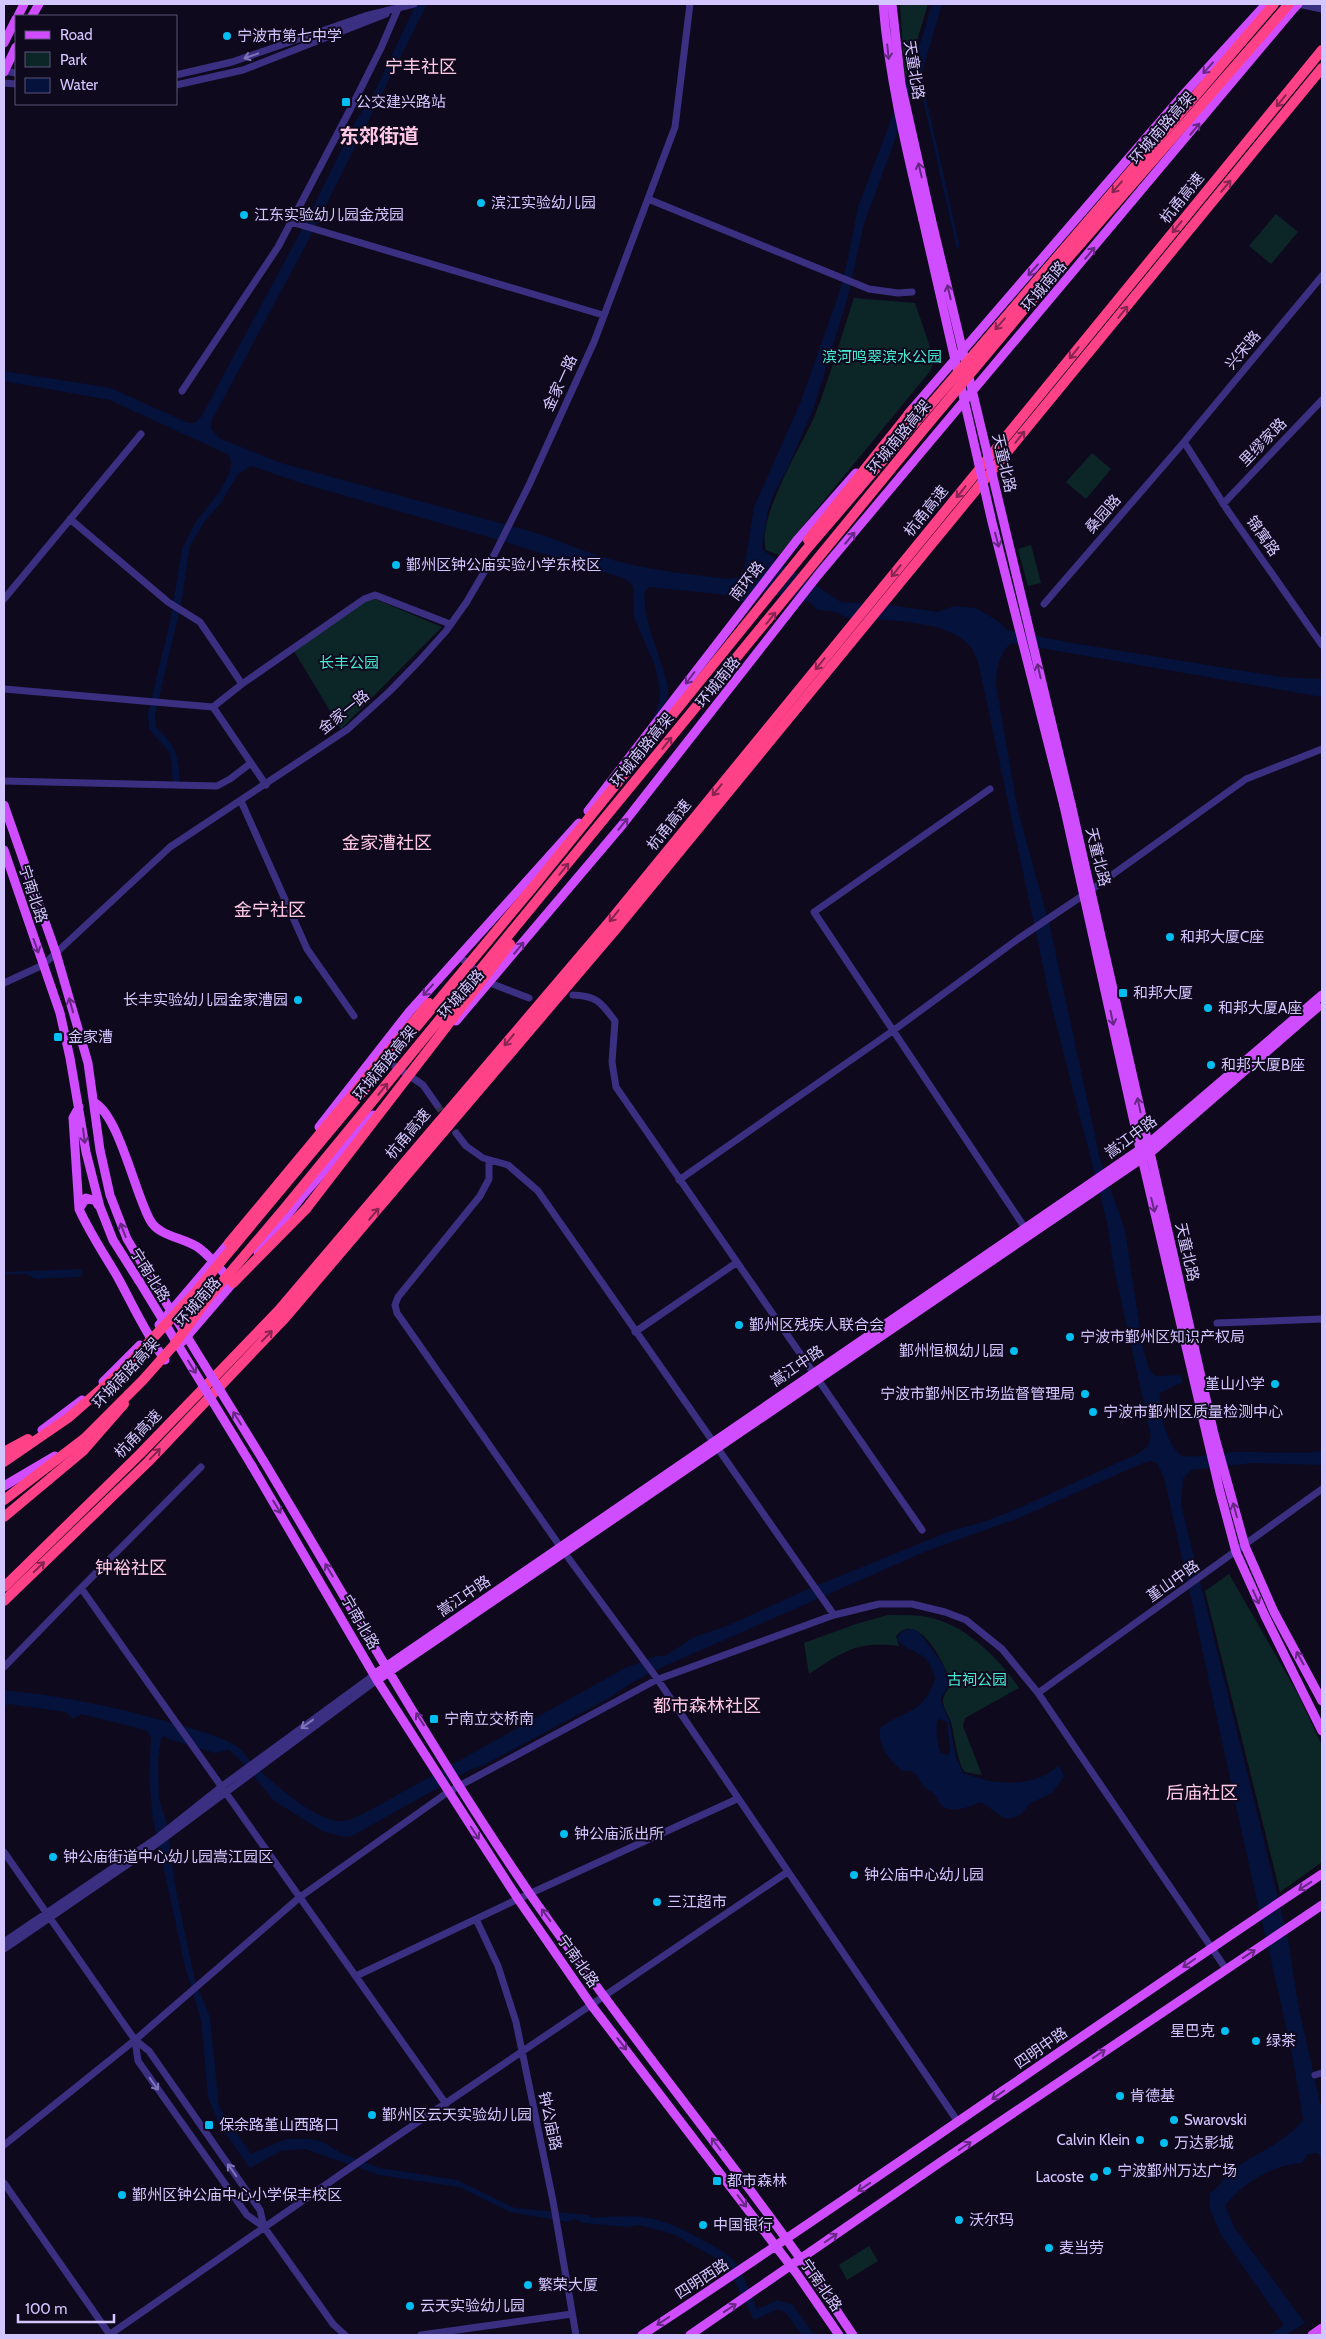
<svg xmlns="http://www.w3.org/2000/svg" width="1326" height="2339" font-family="Cabin,'Noto Sans SC',sans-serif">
<rect width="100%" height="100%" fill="#0f091d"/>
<path fill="#0c2628" d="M900,4H928L905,80Z
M1276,214L1298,232L1271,264L1249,246Z
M854,298L915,303L934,359L931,370L779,555L766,550C756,518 802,446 815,415C830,377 841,337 854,298Z
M1092,453L1111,469L1086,499L1066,482Z
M1031,545L1041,583L1028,586L1018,549Z
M370,597L442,627L341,729L294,651Z
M1229,1574L1298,1694L1322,1746V1862L1280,1892L1205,1591Z
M888,1615C899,1615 911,1615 922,1616C963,1622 997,1656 1019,1688L965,1718L963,1726L982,1775L965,1772L962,1768C956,1753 955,1738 951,1722C949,1715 943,1708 943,1701C943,1693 952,1688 949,1679C944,1661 917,1610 896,1636L899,1646C858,1640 842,1652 809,1674L804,1643L856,1624Z
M869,2246L878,2261L847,2280L839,2265Z"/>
<path fill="#04123c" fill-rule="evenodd" d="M416,4H427L308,241L211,422V428L219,438L281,463L533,532C561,541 588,554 617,561C653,571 691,574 727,579L740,577L744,570L754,507L801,401L838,296L847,263L858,207L923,35L932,4H942L921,76L960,247L957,248L956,245L919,82L917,81L912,84L895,140L864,224L847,300L814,407L788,468L774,493L768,511L762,547L764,551L841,602L890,605L937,612L954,606L976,608L998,621L1007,630L1066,642L1281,677L1322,679V697L1011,643C998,656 997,668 996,685L1018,811L1050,927L1100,1159L1125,1230L1143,1349L1149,1369L1155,1376L1180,1375L1183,1382L1160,1393C1159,1412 1166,1444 1182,1456C1200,1458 1215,1453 1232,1452C1263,1451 1292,1455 1322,1451V1465L1252,1463L1191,1470L1183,1479L1181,1504L1288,1939L1298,2004L1322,2112V2159L1317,2153L1308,2154L1302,2163C1273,2165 1243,2182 1225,2206L1235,2228L1305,2323L1286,2335H1269L1284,2325L1221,2235L1210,2209V2193C1219,2188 1222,2179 1229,2173C1253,2153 1283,2145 1303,2120C1291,2035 1268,1952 1250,1869C1221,1739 1194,1608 1164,1478L1157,1463L1151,1461L1143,1463L1019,1518L929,1550L658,1669L631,1683L611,1697L484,1765L470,1770L352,1836L344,1837L322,1831L273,1800L243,1763L229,1750L215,1753L171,1740L164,1736L161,1738L158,1759L159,1799L166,1820L175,1885L195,1981L210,2017L219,2107L251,2154L286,2139H310L323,2142L341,2153L380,2168L457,2180L515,2208L588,2215L592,2218C639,2214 658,2215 701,2239C711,2245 723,2250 731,2258C741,2266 751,2296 757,2309L778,2300L793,2305L814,2335H802L786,2313L778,2309L754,2320L726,2264L673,2234L639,2225L626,2227L584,2223L575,2219L567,2222L510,2212L459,2187L379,2175L305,2149L281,2151L250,2168L220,2126L208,2097L201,2020L185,1966L153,1820L149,1777L151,1737L146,1730L81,1714L73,1719L66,1712L9,1704L4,1706V1690C61,1696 106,1705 161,1720C185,1727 210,1732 233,1744C243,1749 246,1757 254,1765C272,1782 317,1823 342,1821C353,1820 364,1813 374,1808L625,1668L656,1656H665L694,1637L727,1626L808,1589L948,1532L986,1521L1021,1507L1139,1453L1148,1446L1151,1436L1114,1268L1107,1222L1051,1004L978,661C975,657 974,651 971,647C947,618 883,621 849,618C843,618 840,613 835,612C829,610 823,611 816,609L810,602L765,591L744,603L727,595L649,587L645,591C642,618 658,647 664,674C666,679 669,687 668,693C667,705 658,714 651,723L660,700V691L655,666L634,617L633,586L626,579L485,536L301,483L252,466L238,474L221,503L205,521L190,546L181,604L155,715L156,727C178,749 177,752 180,782H173L170,753L149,729L148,713L170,622L182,549L195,523L220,491L230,472L231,464L229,455L110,400L4,381V371L111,388L188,423H195L201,417L301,231L357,119L374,93Z
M82,1269V1275L79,1277L36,1279L26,1274H4V1272Z
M912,1629L918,1631L943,1664L949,1685L941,1698L942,1704L949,1720L956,1757L963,1773C987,1782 1014,1787 1038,1778C1046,1776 1052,1770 1059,1766L1064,1776L1052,1793L1031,1803L1020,1815L1012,1818H1004L981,1802C969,1807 951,1815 940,1804C938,1801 936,1797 934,1794C932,1792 930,1791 928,1790C917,1782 919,1768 902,1771C889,1760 877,1744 880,1728C906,1708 924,1715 935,1678C928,1650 915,1656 898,1641V1636L903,1631ZM939,1719L947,1722L950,1752L947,1755L941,1753C937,1744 936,1731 937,1722Z"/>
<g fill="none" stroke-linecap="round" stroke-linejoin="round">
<path stroke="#362f4a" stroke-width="7" stroke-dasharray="7 3.5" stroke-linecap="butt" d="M437,1105L456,1133"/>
<path stroke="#3b2f81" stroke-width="7" d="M1298,4L1322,9
M4,71L16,73
M176,75L232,62L365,16L414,4
M4,83L16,84
M176,85L243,70L386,14
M648,199L869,289L898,293L912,292
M291,222L603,315
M182,391L278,247L353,104L381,48L400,4
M1184,442L1228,511L1322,645
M1223,504L1322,400
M70,519L168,602L200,622L242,684
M4,599L141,434
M1044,604L1184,442L1322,276
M4,689L213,707L266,785
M213,707L242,684L364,599L375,595L450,624
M4,781L217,786L230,779L251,763
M990,789L814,912L1027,1231
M241,801L307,949L354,1016
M459,956L490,983L529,998
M4,983L43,965L170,847L348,729L390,691L420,660L446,631L466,603L493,557L529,485L594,342L675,127L690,4
M573,995C597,996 601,1002 615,1021L612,1062L616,1087L922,1530
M386,1060L423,1085L437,1105
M456,1133L466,1146L483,1158L508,1165L538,1191L834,1615
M489,1161V1179L480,1196L398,1297L395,1305L397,1313L564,1552L656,1677L958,2122
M679,1180L894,1030L1018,939L1091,890L1246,779L1322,749
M1217,1323L1322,1319
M635,1332L736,1263
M201,1467L81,1588L446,2104
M4,1667L81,1588
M1038,1693L1322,1489
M4,1852L135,2040L149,2051L260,2210L264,2227
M476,1919L498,1966L516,2022L553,2201L576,2335
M4,1942L157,1838L221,1787L374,1675
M4,1949L147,1851L377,1680
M356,1976L518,1899L737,1799
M135,2040L138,2061L247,2215L264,2227L333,2324L345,2335
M1315,2075L1322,2073
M4,2145L135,2040L300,1897L448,1792L656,1680L834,1615L879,1604H912L945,1612L966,1620L1002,1649L1038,1693L1226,1969
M4,2183L110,2335
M109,2335L347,2170L786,1873
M421,2335L572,2314"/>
<path stroke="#d04dff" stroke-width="9" d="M883,4C889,77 906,148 923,220
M892,4L901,84L931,218
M18,16L24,4
M32,16L39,4
M4,43L16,19
M4,72L16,47
M908,414L1183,95L1266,4
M1071,804L1214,1434L1245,1546L1274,1612L1322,1701
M4,805L56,953L88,1063L100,1150L110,1195L127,1239L147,1272
M1064,806L1142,1158L1220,1492L1236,1552L1265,1616L1322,1731
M588,811L797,540L856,473
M4,850L60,1013L70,1058L86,1152L100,1207L113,1240L139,1281
M456,1021L623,824L818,575L1289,14
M95,1103C119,1117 135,1193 150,1220C159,1237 184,1237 199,1248C211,1257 221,1270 231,1281
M79,1107L73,1118L79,1209L86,1198L96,1201L98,1205
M319,1127L409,1012L579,823
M79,1209C90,1233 104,1254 117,1276C133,1305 145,1333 165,1360
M258,1252L304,1194L373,1115
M159,1325L233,1238
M182,1342L237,1278
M103,1382L140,1345
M42,1430L82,1400
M263,1460C350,1605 434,1754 530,1894C634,2044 752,2183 853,2335
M252,1466L377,1680L518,1899L592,2006L797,2274L839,2335
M4,1486L55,1456
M374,1675L1148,1144L1322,995
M377,1680L1150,1153L1318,1007
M642,2335C871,2185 1094,2025 1322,1874
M690,2335L942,2161L1322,1905
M1312,2335L1322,2328"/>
<path stroke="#ff4187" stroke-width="10" d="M808,540L912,410
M229,1243L328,1124
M233,1283L306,1209
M4,1517L83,1451L124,1404
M4,1587L140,1454L279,1310L610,921L1322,50
M4,1601L148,1462L285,1318L616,929L1322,68"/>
<path stroke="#d04dff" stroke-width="9" d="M1289,14L1298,4
M931,218L1071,804
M923,220L992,522L1064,806
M147,1272L263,1460
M139,1281L252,1466"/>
<path stroke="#ff4187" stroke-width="10" d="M328,1124L429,1003
M306,1209L510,944
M4,1452L28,1439
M4,1462L68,1418L125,1368L193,1295L533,887L806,550L1274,4
M4,1500L85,1438L143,1380L174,1345L206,1301L284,1209L923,430L1042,288L1289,4"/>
</g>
<defs><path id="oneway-shaft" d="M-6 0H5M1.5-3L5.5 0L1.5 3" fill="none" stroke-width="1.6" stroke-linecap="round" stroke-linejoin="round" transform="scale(1.25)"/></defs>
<g stroke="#662883">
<use href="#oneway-shaft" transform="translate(888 52) rotate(84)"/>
<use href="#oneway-shaft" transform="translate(1208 68) rotate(132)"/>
<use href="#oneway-shaft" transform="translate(1195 129) rotate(-50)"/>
<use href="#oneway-shaft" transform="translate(920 170) rotate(-103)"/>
<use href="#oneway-shaft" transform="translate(1090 253) rotate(-50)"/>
<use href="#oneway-shaft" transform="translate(1033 270) rotate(131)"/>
<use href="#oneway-shaft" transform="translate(949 292) rotate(-103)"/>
<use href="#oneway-shaft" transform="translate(850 538) rotate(-50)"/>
<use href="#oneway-shaft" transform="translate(997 540) rotate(75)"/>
<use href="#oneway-shaft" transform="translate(1039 671) rotate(-103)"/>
<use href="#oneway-shaft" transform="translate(690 678) rotate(127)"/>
<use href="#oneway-shaft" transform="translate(623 824) rotate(-51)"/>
<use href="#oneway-shaft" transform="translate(36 946) rotate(70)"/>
<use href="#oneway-shaft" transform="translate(519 948) rotate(-50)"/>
<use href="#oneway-shaft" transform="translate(428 990) rotate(132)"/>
<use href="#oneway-shaft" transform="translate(71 1005) rotate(-106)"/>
<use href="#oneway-shaft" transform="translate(1112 1018) rotate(78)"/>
<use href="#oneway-shaft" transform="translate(1139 1105) rotate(-102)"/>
<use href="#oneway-shaft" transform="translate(84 1136) rotate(83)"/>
<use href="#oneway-shaft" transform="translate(1153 1205) rotate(76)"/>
<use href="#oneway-shaft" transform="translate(123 1230) rotate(-111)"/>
<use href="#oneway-shaft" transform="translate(192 1367) rotate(58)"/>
<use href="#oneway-shaft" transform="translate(237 1418) rotate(-122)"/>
<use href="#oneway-shaft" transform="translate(277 1507) rotate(59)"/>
<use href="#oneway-shaft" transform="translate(1235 1510) rotate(-105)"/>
<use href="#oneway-shaft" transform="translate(329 1570) rotate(-121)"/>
<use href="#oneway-shaft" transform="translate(1256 1597) rotate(66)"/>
<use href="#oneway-shaft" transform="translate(1300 1658) rotate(-119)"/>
<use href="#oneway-shaft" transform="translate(420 1719) rotate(-122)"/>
<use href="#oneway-shaft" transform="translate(475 1833) rotate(57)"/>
<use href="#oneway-shaft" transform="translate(1305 1886) rotate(147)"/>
<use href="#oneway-shaft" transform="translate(546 1915) rotate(-126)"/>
<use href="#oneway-shaft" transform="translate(1249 1954) rotate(-34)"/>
<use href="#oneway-shaft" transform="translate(1189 1963) rotate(145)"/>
<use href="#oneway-shaft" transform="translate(622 2044) rotate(52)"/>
<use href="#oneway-shaft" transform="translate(1099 2054) rotate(-34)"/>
<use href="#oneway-shaft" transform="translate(998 2095) rotate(145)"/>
<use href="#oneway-shaft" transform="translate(716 2144) rotate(-127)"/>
<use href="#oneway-shaft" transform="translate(965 2146) rotate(-34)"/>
<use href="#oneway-shaft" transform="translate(864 2187) rotate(146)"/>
<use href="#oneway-shaft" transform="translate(742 2201) rotate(53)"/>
<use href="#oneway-shaft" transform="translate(831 2238) rotate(-35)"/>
<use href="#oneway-shaft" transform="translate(730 2308) rotate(-34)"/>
<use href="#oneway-shaft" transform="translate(663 2321) rotate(147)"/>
</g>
<g stroke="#7f73ba">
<use href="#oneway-shaft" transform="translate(251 56) rotate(161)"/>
<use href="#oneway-shaft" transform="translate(307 1724) rotate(144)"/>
<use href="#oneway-shaft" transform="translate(154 2084) rotate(55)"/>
<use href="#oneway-shaft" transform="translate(232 2170) rotate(-125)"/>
</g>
<g stroke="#872552">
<use href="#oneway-shaft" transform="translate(1281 101) rotate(129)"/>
<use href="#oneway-shaft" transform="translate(1226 186) rotate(-50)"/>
<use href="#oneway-shaft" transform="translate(1117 187) rotate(131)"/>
<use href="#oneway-shaft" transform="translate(1177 227) rotate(129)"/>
<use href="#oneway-shaft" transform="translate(1123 312) rotate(-51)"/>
<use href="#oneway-shaft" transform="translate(1000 324) rotate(131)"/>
<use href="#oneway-shaft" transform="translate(1074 353) rotate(129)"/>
<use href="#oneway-shaft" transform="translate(1020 437) rotate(-51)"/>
<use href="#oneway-shaft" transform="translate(961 492) rotate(129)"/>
<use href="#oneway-shaft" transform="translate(896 571) rotate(129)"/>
<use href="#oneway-shaft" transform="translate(771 618) rotate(-51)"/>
<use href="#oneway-shaft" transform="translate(820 664) rotate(129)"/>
<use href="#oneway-shaft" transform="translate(667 743) rotate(-51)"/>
<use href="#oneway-shaft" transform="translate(717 790) rotate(129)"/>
<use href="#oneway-shaft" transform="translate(564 869) rotate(-51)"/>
<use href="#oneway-shaft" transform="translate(614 916) rotate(129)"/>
<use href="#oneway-shaft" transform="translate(509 1040) rotate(130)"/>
<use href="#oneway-shaft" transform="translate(383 1089) rotate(-51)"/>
<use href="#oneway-shaft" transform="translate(374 1214) rotate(-50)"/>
<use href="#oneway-shaft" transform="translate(267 1336) rotate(-46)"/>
<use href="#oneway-shaft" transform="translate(155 1454) rotate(-46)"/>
<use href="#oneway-shaft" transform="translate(39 1567) rotate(-44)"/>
</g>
<g fill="#00bef1" stroke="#0f091d" stroke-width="2">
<circle cx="227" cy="36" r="5"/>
<rect x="341" y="97" width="10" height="10" rx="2.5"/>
<circle cx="481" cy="203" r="5"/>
<circle cx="244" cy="215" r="5"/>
<circle cx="396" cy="565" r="5"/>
<circle cx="1170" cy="937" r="5"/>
<rect x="1118" y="988" width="10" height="10" rx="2.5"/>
<circle cx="298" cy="1000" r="5"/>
<circle cx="1208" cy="1008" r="5"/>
<rect x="53" y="1032" width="10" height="10" rx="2.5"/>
<circle cx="1211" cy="1065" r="5"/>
<circle cx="739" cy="1325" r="5"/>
<circle cx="1070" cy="1337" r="5"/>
<circle cx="1014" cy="1351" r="5"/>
<circle cx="1275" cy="1384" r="5"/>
<circle cx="1085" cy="1394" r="5"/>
<circle cx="1093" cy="1412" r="5"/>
<rect x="429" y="1714" width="10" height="10" rx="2.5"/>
<circle cx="564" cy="1834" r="5"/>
<circle cx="53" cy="1857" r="5"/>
<circle cx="854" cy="1875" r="5"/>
<circle cx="657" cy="1902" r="5"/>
<circle cx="1225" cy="2031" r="5"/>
<circle cx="1256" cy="2041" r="5"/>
<circle cx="1120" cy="2096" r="5"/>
<circle cx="372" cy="2115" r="5"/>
<circle cx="1174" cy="2120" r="5"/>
<rect x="204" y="2120" width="10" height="10" rx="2.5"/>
<circle cx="1140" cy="2140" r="5"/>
<circle cx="1164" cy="2143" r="5"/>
<circle cx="1107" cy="2171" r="5"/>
<circle cx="1094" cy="2177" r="5"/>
<rect x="712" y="2176" width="10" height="10" rx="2.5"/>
<circle cx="122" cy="2195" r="5"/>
<circle cx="959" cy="2220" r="5"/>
<circle cx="703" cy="2225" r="5"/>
<circle cx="1049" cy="2248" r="5"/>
<circle cx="528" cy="2285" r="5"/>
<circle cx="410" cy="2306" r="5"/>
</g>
<g text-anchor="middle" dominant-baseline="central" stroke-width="4" stroke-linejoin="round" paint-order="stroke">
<g font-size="15" fill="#d3c6ff" stroke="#0f091d" text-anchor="start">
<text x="237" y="36">宁波市第七中学</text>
<text x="356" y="102">公交建兴路站</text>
<text x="491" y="203">滨江实验幼儿园</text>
<text x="254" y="215">江东实验幼儿园金茂园</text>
<text x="406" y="565">鄞州区钟公庙实验小学东校区</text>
<text x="1180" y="937">和邦大厦C座</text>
<text x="1133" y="993">和邦大厦</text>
<text x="288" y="1000" text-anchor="end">长丰实验幼儿园金家漕园</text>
<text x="1218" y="1008">和邦大厦A座</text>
<text x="68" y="1037">金家漕</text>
<text x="1221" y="1065">和邦大厦B座</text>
<text x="749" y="1325">鄞州区残疾人联合会</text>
<text x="1080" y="1337">宁波市鄞州区知识产权局</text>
<text x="1004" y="1351" text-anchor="end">鄞州恒枫幼儿园</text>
<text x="1265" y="1384" text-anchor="end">堇山小学</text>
<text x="1075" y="1394" text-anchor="end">宁波市鄞州区市场监督管理局</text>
<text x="1103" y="1412">宁波市鄞州区质量检测中心</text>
<text x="444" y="1719">宁南立交桥南</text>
<text x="574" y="1834">钟公庙派出所</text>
<text x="63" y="1857">钟公庙街道中心幼儿园嵩江园区</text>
<text x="864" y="1875">钟公庙中心幼儿园</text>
<text x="667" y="1902">三江超市</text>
<text x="1215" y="2031" text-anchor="end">星巴克</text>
<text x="1266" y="2041">绿茶</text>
<text x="1130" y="2096">肯德基</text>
<text x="382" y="2115">鄞州区云天实验幼儿园</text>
<text x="1184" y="2120">Swarovski</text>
<text x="219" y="2125">保余路堇山西路口</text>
<text x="1130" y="2140" text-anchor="end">Calvin Klein</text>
<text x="1174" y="2143">万达影城</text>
<text x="1117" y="2171">宁波鄞州万达广场</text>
<text x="1084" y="2177" text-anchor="end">Lacoste</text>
<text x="727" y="2181">都市森林</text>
<text x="132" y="2195">鄞州区钟公庙中心小学保丰校区</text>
<text x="969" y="2220">沃尔玛</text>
<text x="713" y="2225">中国银行</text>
<text x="1059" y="2248">麦当劳</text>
<text x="538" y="2285">繁荣大厦</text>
<text x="420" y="2306">云天实验幼儿园</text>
</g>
<g font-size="15" fill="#d3c6ff" stroke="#0f091d">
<text transform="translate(914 70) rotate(81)">天童北路</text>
<text transform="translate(1162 128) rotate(-49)">环城南路高架</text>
<text transform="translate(1182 198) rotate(-51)">杭甬高速</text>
<text transform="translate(1044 286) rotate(-50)">环城南路</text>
<text transform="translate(1243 350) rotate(-50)">兴宋路</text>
<text transform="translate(560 383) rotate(-65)">金家一路</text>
<text transform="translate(899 437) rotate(-51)">环城南路高架</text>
<text transform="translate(1263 442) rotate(-46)">里缪家路</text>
<text transform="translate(1004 463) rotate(77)">天童北路</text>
<text transform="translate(926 511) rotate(-51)">杭甬高速</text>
<text transform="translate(1103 514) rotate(-49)">桑园路</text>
<text transform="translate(1263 536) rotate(55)">锦寓路</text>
<text transform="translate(747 581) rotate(-52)">南环路</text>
<text transform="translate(718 682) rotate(-51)">环城南路</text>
<text transform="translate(344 712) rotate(-39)">金家一路</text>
<text transform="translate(642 750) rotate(-51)">环城南路高架</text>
<text transform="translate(669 825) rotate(-51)">杭甬高速</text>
<text transform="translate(1098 857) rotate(76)">天童北路</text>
<text transform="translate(33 894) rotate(72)">宁南北路</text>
<text transform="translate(461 994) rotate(-48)">环城南路</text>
<text transform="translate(385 1063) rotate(-51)">环城南路高架</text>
<text transform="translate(408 1134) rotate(-50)">杭甬高速</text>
<text transform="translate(1131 1137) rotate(-37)">嵩江中路</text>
<text transform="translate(1187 1252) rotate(77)">天童北路</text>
<text transform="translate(150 1275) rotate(58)">宁南北路</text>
<text transform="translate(198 1302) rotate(-49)">环城南路</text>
<text transform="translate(797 1366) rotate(-34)">嵩江中路</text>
<text transform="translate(126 1373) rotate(-47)">环城南路高架</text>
<text transform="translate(138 1434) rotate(-46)">杭甬高速</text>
<text transform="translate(1173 1581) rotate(-35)">堇山中路</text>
<text transform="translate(464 1596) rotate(-34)">嵩江中路</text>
<text transform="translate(360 1622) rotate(60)">宁南北路</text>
<text transform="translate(578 1961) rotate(55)">宁南北路</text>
<text transform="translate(1041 2048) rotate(-35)">四明中路</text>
<text transform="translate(550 2121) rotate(78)">钟公庙路</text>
<text transform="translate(702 2279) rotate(-33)">四明西路</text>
<text transform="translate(821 2285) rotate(55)">宁南北路</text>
</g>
<g font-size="15" fill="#46ead3" stroke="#0f091d">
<text x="882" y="357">滨河鸣翠滨水公园</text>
<text x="349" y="663">长丰公园</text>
<text x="977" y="1680">古祠公园</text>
</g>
<g font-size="18" fill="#ffc8e5" stroke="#0f091d">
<text x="421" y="67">宁丰社区</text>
<text x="387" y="843">金家漕社区</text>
<text x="270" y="910">金宁社区</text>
<text x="131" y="1568">钟裕社区</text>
<text x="707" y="1706">都市森林社区</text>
<text x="1202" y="1793">后庙社区</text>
</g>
<g font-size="20" font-weight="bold" fill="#ffc8e5" stroke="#0f091d">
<text x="379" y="136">东郊街道</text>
</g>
</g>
<rect width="1326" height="2339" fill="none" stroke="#d3c6ff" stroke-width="10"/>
<rect x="15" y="15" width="162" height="90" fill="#0f091d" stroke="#5d5577"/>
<rect x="25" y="31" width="25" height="8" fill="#d04dff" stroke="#5d5577"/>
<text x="60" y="40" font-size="15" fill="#d3c6ff">Road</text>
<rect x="25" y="52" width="25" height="15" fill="#0c2628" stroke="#5d5577"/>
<text x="60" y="65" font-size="15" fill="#d3c6ff">Park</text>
<rect x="25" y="78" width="25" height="15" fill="#04123c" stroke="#5d5577"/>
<text x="60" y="90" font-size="15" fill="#d3c6ff">Water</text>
<path d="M18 2314v8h96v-8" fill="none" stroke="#d3c6ff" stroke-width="2.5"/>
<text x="25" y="2314" font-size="15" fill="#d3c6ff" stroke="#0f091d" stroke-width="4" paint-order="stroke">100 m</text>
</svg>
